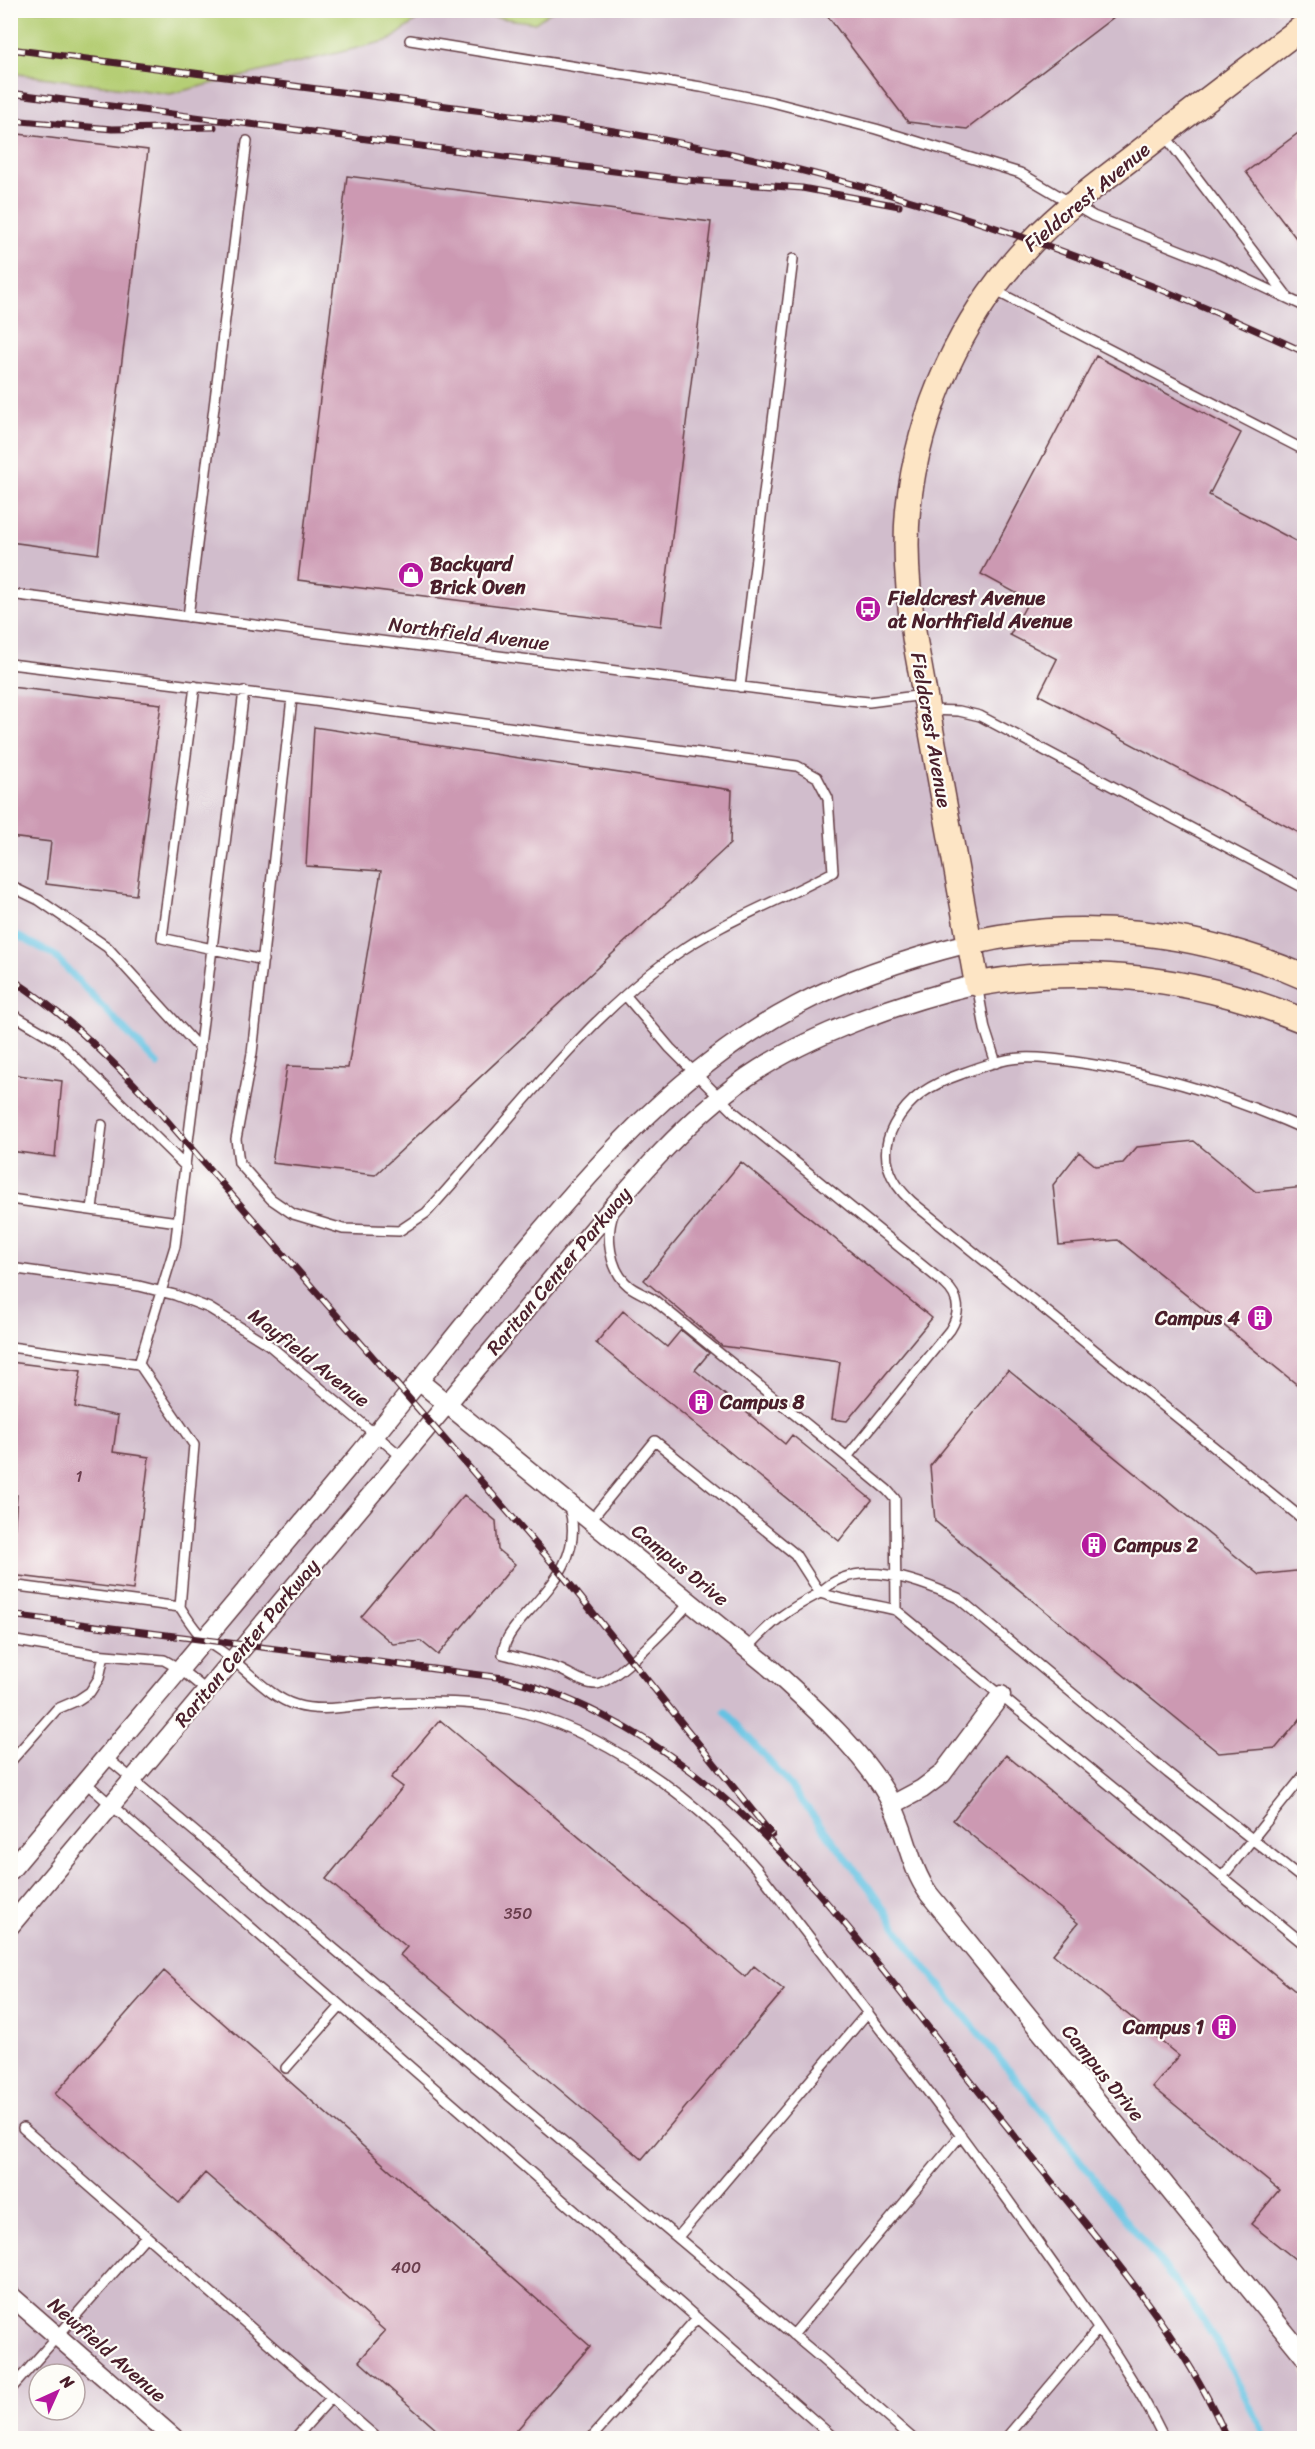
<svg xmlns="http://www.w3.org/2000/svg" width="1315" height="2449" font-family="Sriracha,sans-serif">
<rect width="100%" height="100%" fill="#fdfcf7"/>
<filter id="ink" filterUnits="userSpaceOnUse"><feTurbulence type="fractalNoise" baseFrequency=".0167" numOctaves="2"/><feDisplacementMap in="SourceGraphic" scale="12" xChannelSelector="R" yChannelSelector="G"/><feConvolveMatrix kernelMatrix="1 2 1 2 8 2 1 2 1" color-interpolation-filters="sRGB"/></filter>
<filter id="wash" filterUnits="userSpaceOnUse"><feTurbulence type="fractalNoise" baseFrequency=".008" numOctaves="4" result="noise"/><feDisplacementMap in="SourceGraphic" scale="24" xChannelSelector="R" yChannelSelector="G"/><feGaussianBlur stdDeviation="1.35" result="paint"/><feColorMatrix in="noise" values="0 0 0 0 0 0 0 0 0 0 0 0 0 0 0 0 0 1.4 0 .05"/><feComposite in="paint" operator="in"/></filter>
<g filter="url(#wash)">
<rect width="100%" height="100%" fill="#f7e7d1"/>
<path fill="#d1bdcc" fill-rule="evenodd" d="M320,10L1304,11V2438H11V12ZM39,2374H75V2410H39Z"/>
<path fill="#b5ce74" stroke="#807650" stroke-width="1.5" d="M11,10H429V11L390,40L170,94L11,73Z
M469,11H552L535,23L472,14Z"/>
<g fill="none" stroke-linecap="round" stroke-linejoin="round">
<path stroke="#65c2e3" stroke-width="7" d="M10,932L54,955L158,1065
M725,1711L784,1778L870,1889L913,1952L1036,2104L1192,2304L1220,2347L1266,2438"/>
</g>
<g id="blocks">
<path fill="#cc99b2" d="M823,10H1123L967,129L908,122Z
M1305,128V250L1246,172Z
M10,133L148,150L98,554L10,542Z
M347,176L711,222L661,626L298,580Z
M1096,356L1241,433L1209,495L1305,546V836L1039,695L1057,659L1010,635L1029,600L981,574Z
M10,687L161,704L136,895L46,884L51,842L10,837Z
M314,727L732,790L730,844L375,1175L272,1163L287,1066L348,1068L381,871L306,866Z
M10,1074L62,1081L55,1157L10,1151Z
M1194,1141L1256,1192L1305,1187V1391L1118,1240L1059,1245L1053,1185L1079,1152L1096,1166L1123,1163L1137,1147Z
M741,1162L932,1318L847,1421L832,1419L840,1362L722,1346L644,1280Z
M623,1311L667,1347L681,1330L709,1353L695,1370L785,1444L792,1435L872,1500L839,1541L596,1343Z
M10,1362L81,1371L75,1407L118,1416L113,1452L149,1457L133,1590L11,1575L17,1495L10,1494Z
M1008,1370L1259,1575L1305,1570V1713L1276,1748L1219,1753L935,1521L930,1466Z
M464,1495L496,1521L498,1550L515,1564L438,1655L421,1641L393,1644L361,1617Z
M440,1720L745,1977L754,1966L784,1990L642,2159L400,1955L407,1947L326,1879L403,1787L391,1778Z
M1006,1755L1305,1999V2267L1251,2224L1279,2190L1153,2087L1179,2056L1053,1954L1078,1923L953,1820Z
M164,1971L590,2346L509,2439H447L359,2361L385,2331L205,2173L179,2203L55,2094Z"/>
</g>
</g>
<g filter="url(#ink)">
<use href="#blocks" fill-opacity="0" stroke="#643d44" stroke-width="1.5"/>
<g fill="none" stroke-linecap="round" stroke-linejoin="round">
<g stroke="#643d44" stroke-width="12">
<path id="lane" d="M410,40L701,87L772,102L876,129L1020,173L1093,216L1217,265L1304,306
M1163,133L1287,296
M994,290L1304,450
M10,594L838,699L869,702L924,695
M188,617L247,141
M10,664L292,698L797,766L817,777L828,798L833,872C780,901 722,921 672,957C576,1027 506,1126 426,1213L399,1231L343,1229L293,1214L271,1199L239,1163L236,1139L252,1053L292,698
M195,686L162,938L263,960
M740,687L793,259
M927,710L959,711L980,716L1304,888
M10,886L39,900L107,947L200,1049
M977,984L985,1029L996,1063
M626,996L670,1048L735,1113L945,1284C960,1297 961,1313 950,1330L847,1457L887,1490L895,1499L896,1610
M10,1013L59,1042L186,1167
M1304,1129C1235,1098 1157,1074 1082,1063C1062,1060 1042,1057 1022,1058C1001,1059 980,1067 961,1074C932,1084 909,1097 894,1125C878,1155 889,1181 912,1202L1304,1520
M10,1199L178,1222
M92,1210L102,1125
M614,1212C605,1234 609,1270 629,1286C637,1292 646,1295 654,1300L847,1457
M10,1268L139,1286L175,1295L209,1308L269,1345L402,1457
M10,1347L139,1364L194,1445L180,1607C187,1618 195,1631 205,1640C214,1647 225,1653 234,1661C253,1676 272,1698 296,1705C322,1713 352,1705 378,1704C421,1701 467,1700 509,1709C601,1728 697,1799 757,1869C854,1996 953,2120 1044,2251C1086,2311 1132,2372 1164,2438
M139,1364L175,1246L244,691
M569,1507C584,1556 549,1588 520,1621C512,1631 504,1640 503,1654C522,1659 542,1663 561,1670C572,1675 584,1684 596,1684C614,1684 677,1618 690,1602
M590,1521L655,1441L795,1554L820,1593C787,1610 772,1621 747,1649
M10,1585L180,1607
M10,1640L94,1654L164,1660L180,1669L207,1691
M106,1757L822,2359L912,2438
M10,1762L57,1709L78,1700L90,1692L99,1678L104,1655
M85,1782L834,2438
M1222,1877L1304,1775
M1304,1880L1168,1773L958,1598C918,1580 856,1556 820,1593C845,1601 871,1604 896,1610L1304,1944
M286,2068L341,2006
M23,2128L377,2438
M678,2237L868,2012
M793,2335L961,2135
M10,2390L146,2236
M295,2438L331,2398
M591,2438L697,2318
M1006,2438L1098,2329"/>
</g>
<g stroke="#643d44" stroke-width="21">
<path id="street" d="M419,1381L767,1665C807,1701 869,1756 892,1805C907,1834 909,1866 929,1894L1304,2356
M892,1805L922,1789L942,1774L1001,1695
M10,1871C126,1733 242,1596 357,1457C413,1389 468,1319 524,1251C603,1156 686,1064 796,1006C850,977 910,958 969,943
M10,1926C162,1743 315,1562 467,1380C507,1333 547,1285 587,1237C636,1179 685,1121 747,1077C811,1033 902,1002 977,984
M10,2295L174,2438"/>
</g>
<g stroke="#643d44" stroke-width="27">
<path id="secondary" d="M1304,26C1250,67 1196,108 1142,150C1104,179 1064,208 1031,243C962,315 918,411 908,510C904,554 908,597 915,641L977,984C1088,964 1200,978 1304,1021
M969,943C1080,917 1201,931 1304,977"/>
</g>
<use href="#lane" stroke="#fff" stroke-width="9"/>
<use href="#street" stroke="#fff" stroke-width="18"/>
<use href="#secondary" stroke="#fde5c5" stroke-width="24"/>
<g stroke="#4a1f2b" stroke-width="7">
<path id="rail" d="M10,49C146,67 281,84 417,102C521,116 625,130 728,153C926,197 1120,266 1304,352
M10,93L684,180L802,188L899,206
M10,120L112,129L214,127
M10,978C63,1012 108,1056 150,1101L561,1573L772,1835
M10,1615L504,1678C568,1693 639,1731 691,1771C804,1858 892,1984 981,2094C1016,2138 1051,2181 1086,2224C1140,2291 1193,2359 1227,2438"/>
</g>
<use href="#rail" stroke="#fdfcf7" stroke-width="4.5" stroke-dasharray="14" stroke-linecap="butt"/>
</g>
</g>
<defs>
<g id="shop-disc" transform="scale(1.35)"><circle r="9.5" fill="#b5179e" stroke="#fdfcf7"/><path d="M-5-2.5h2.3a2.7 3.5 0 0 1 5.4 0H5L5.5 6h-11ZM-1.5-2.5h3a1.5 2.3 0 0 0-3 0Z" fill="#fff"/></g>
<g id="bus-disc" transform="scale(1.35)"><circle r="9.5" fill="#b5179e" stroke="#fdfcf7"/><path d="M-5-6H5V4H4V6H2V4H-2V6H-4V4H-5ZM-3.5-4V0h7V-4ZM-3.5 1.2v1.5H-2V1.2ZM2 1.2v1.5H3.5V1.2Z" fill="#fff"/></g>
<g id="building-disc" transform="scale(1.35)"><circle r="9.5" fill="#b5179e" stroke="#fdfcf7"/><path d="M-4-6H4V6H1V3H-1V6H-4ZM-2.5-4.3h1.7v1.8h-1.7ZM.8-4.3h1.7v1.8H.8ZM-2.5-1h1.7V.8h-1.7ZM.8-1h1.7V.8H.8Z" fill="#fff"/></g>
</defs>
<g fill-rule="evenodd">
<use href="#shop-disc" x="411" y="575"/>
<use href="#bus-disc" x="868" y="609"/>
<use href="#building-disc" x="1260" y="1318"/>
<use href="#building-disc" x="701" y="1402"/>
<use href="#building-disc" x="1094" y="1545"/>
<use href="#building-disc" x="1224" y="2027"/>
</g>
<g text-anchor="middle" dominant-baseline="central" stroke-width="4.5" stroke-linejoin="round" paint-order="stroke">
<g font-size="16" fill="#6a3e4d">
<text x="79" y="1476">1</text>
<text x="518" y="1913">350</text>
<text x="406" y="2267">400</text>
</g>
<g font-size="20" fill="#4a1f2b" stroke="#fdfcf7">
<text transform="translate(1087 197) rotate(-40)">Fieldcrest Avenue</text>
<text transform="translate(469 634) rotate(7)">Northfield Avenue</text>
<text transform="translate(931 730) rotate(80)">Fieldcrest Avenue</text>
<text transform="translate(559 1271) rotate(-50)">Raritan Center Parkway</text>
<text transform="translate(309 1358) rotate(38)">Mayfield Avenue</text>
<text transform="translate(680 1565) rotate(39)">Campus Drive</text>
<text transform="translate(247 1643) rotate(-50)">Raritan Center Parkway</text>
<text transform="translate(1103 2073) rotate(51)">Campus Drive</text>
<text transform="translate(107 2350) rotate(41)">Newfield Avenue</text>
</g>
<g font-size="20" font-weight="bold" fill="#4a1f2b" stroke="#fdfcf7" text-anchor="start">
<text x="430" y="564">Backyard<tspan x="430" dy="23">Brick Oven</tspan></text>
<text x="888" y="598">Fieldcrest Avenue<tspan x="888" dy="23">at Northfield Avenue</tspan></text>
<text x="1240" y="1318" text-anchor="end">Campus 4</text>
<text x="720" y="1402">Campus 8</text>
<text x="1114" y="1545">Campus 2</text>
<text x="1204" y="2027" text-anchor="end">Campus 1</text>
</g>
</g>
<rect width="1315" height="2449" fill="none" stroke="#fdfcf7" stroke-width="36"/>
<g transform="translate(57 2392) rotate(45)"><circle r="28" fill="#fdfcf7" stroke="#b5a4a5" stroke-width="1.5"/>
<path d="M0-4.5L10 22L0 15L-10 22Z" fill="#b5179e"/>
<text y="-9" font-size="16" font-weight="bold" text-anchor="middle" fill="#4a1f2b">N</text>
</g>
</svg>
